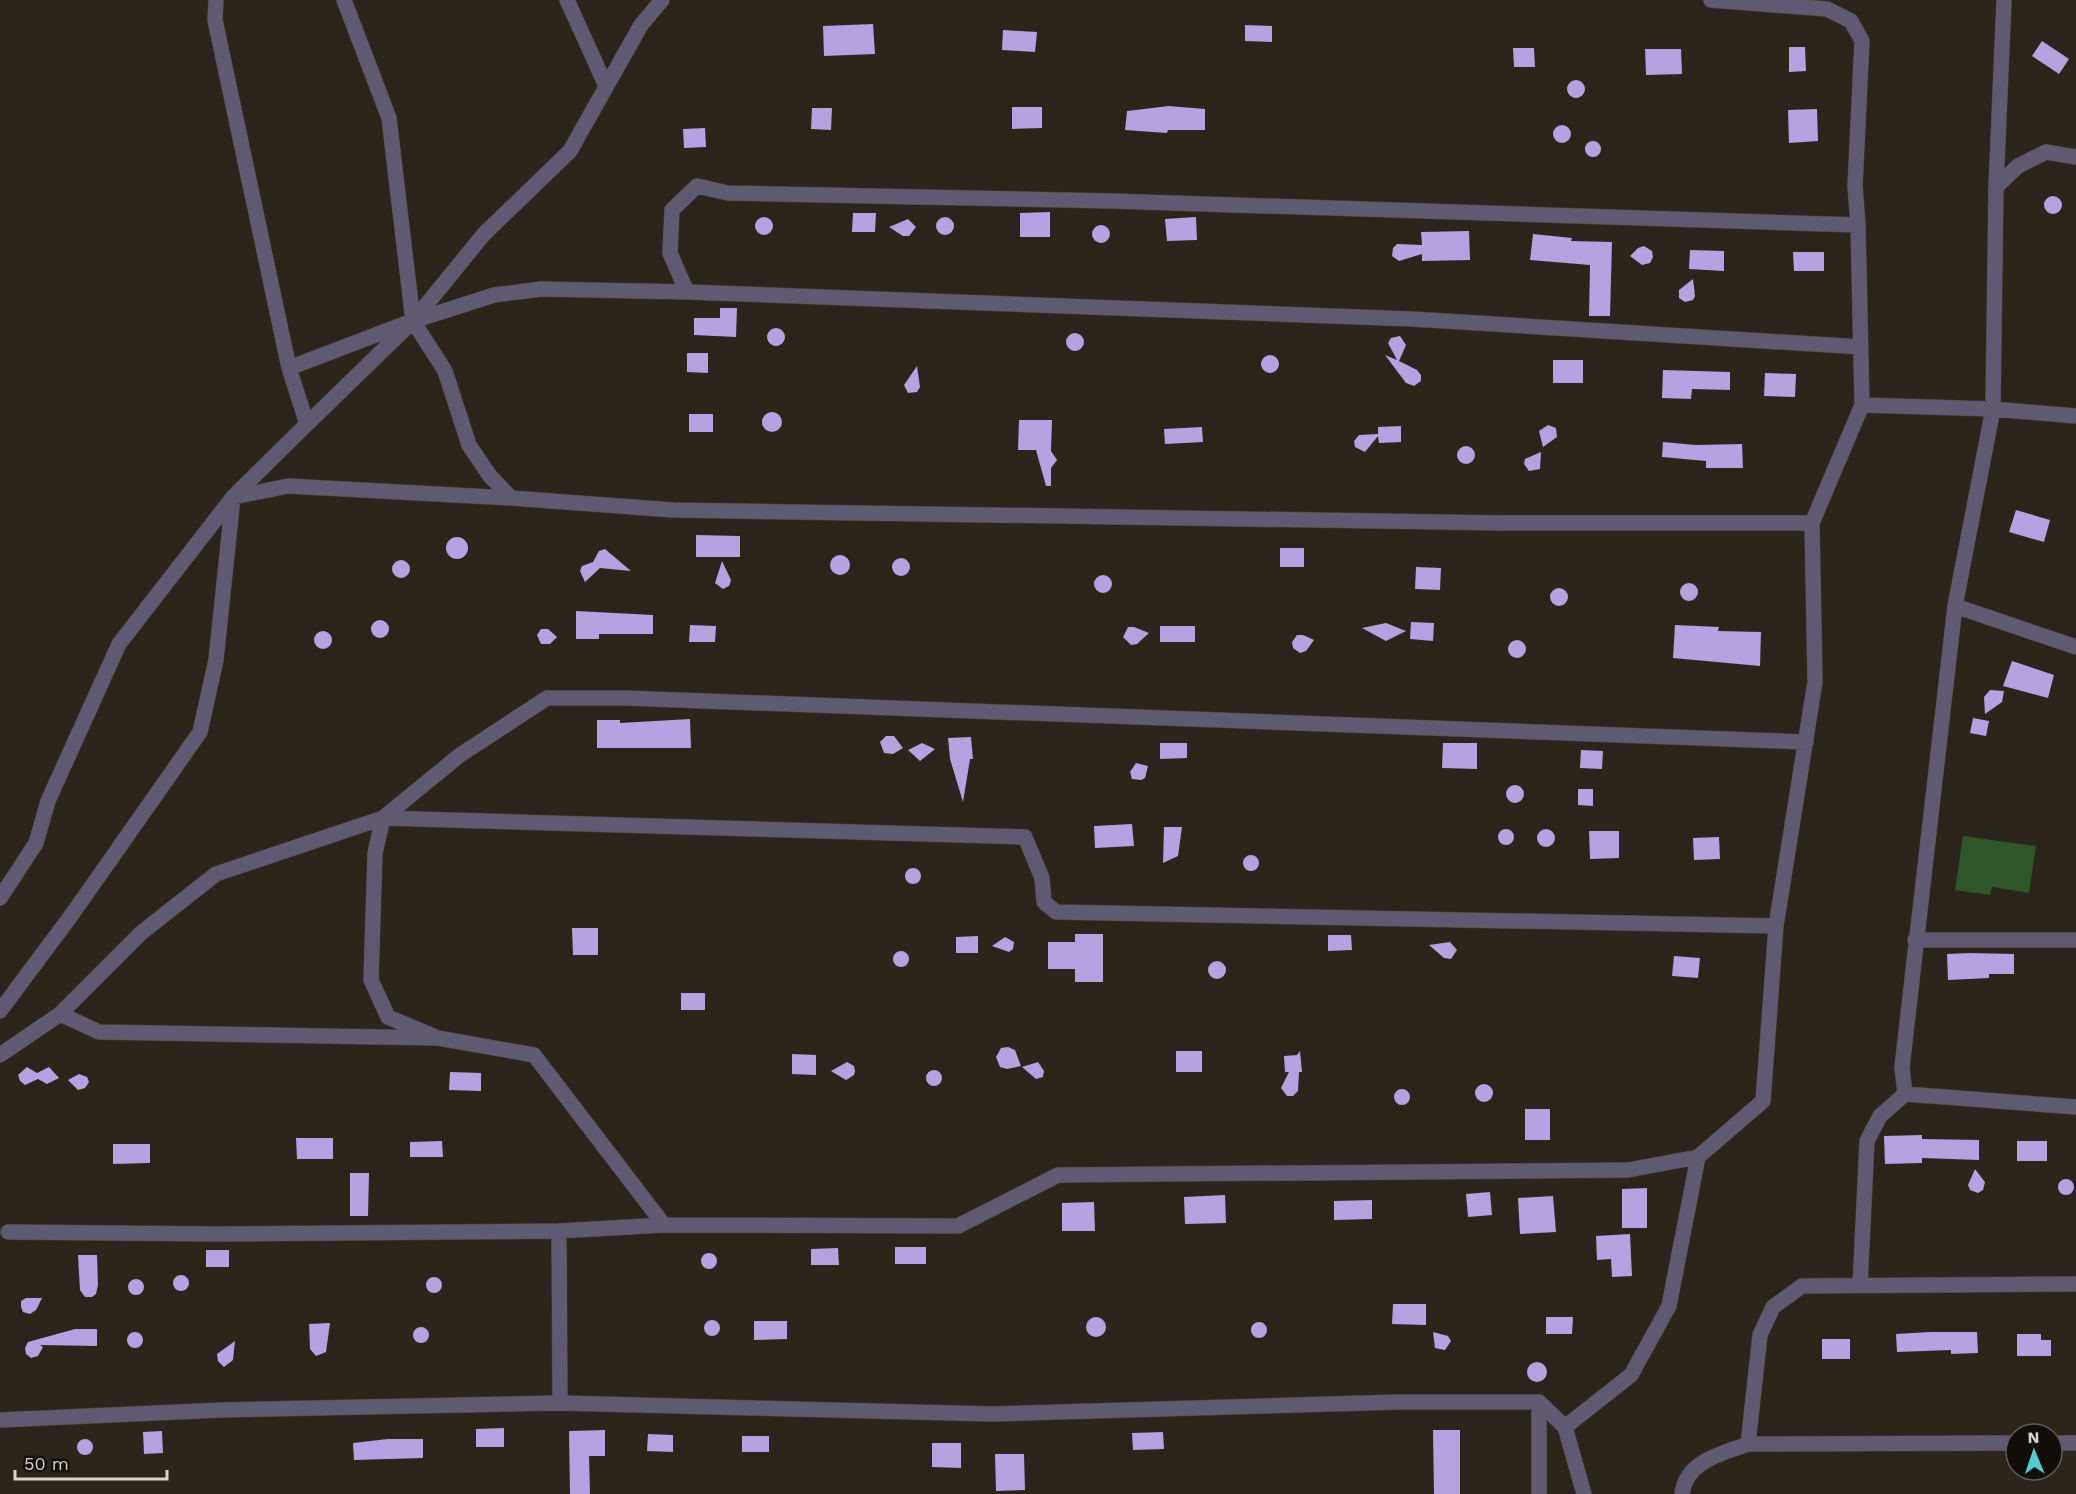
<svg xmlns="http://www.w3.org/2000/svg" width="2076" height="1494" font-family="'Work Sans',sans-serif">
<rect width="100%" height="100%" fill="#2b241b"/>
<path fill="#2f5629" d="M1963,836L2036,846L2029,893L1992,887L1990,895L1955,890Z"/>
<path fill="#b3a3e0" d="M873,24L875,54L824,56L823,26Z
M1245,25L1272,26V42L1245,41Z
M1003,30L1037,32L1035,52L1002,50Z
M2042,41L2069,59L2059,74L2032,56Z
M1789,47H1805L1806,71L1789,72Z
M1513,48H1534L1535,67H1514Z
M1645,49H1681L1682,74L1646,75Z
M1567 89a9 9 0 1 1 18 0a9 9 0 1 1-18 0Z
M1169,106L1205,109V130H1168L1167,133L1125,130L1127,111Z
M1012,107H1042V128L1012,129Z
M812,108H832L831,130L811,129Z
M1817,109L1818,141L1789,143L1788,110Z
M1553 134a9 9 0 1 1 18 0a9 9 0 1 1-18 0Z
M705,128L706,147L684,148L683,129Z
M1585 149a8 8 0 1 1 16 0a8 8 0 1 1-16 0Z
M2044 205a9 9 0 1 1 18 0a9 9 0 1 1-18 0Z
M1050,212V237H1020V213Z
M853,213H876L875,232H852Z
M755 226a9 9 0 1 1 18 0a9 9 0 1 1-18 0Z
M1196,217L1197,240L1167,241L1165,219Z
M936 226a9 9 0 1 1 18 0a9 9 0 1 1-18 0Z
M908,219L916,227L909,236H903L889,227Z
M1092 234a9 9 0 1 1 18 0a9 9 0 1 1-18 0Z
M1469,231L1470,260L1422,261V254L1399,261L1392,256L1393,248L1397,244L1422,245L1421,232Z
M1533,234L1572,238L1571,241L1612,242L1610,316H1589L1590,265L1530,260Z
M1644,246L1652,251L1653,257L1650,263L1642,265L1630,256L1638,248Z
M1690,250L1724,251V271L1689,269Z
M1793,252H1824V271H1794Z
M1693,279L1695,296L1693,300L1685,302L1679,298V290Z
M720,308H737L736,337L694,335V318H720Z
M767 337a9 9 0 1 1 18 0a9 9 0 1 1-18 0Z
M1066 342a9 9 0 1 1 18 0a9 9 0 1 1-18 0Z
M1400,336L1406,345L1399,361L1417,370L1421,375V381L1414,386L1406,383L1385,355L1397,360L1388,343L1391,338Z
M687,353H708V373L687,372Z
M1261 364a9 9 0 1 1 18 0a9 9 0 1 1-18 0Z
M1553,360H1583V383H1553Z
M917,366L920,387L917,392L908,393L904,385Z
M1663,370L1730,372V390L1692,389L1691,399L1662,398Z
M1765,373L1796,374L1795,397L1764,396Z
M762 422a10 10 0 1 1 20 0a10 10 0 1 1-20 0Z
M689,414H713V432H689Z
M1019,420H1052L1051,451L1057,460L1051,468V486H1046L1036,450H1018Z
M1548,425L1556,428L1557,437L1543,447L1539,431Z
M1401,426V442L1379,443L1378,436L1365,452L1355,447L1354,441L1359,435L1378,434V427Z
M1202,427L1203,442L1165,444L1164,429Z
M1663,442L1696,445L1742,444L1743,468H1706V461L1662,457Z
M1457 455a9 9 0 1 1 18 0a9 9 0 1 1-18 0Z
M1541,452L1540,469L1529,471L1524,464L1525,459Z
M2016,510L2050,520L2044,542L2009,532Z
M696,535L740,536V557H696Z
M446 548a11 11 0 1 1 22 0a11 11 0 1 1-22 0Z
M1280,548H1304V567H1280Z
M605,549L631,571L600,568L585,582L580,571L582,566L593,562L599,551Z
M830 565a10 10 0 1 1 20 0a10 10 0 1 1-20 0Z
M892 567a9 9 0 1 1 18 0a9 9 0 1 1-18 0Z
M392 569a9 9 0 1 1 18 0a9 9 0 1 1-18 0Z
M722,561L731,580L729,586L723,589L715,583Z
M1416,567L1441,568L1440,590L1415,589Z
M1094 584a9 9 0 1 1 18 0a9 9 0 1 1-18 0Z
M1680 592a9 9 0 1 1 18 0a9 9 0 1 1-18 0Z
M1550 597a9 9 0 1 1 18 0a9 9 0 1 1-18 0Z
M576,611L653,615V634H599V639H576Z
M371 629a9 9 0 1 1 18 0a9 9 0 1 1-18 0Z
M1411,622L1434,623L1433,641L1410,639Z
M1386,623L1406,631L1386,641L1362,628Z
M690,625L716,626L715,642H689Z
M1675,625L1719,627L1718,631L1761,632L1760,666L1673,658Z
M1160,626H1195V642H1160Z
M1128,627H1134L1149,633L1137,644L1131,645L1123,637Z
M541,629H548L557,637L550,644H541L537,635Z
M314 640a9 9 0 1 1 18 0a9 9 0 1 1-18 0Z
M1297,635H1303L1314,640L1306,651L1300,653L1293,648L1292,642Z
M1508 649a9 9 0 1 1 18 0a9 9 0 1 1-18 0Z
M2012,661L2054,675L2048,698L2003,686Z
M1990,690L2004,691L2002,702L1985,714L1984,697Z
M1973,718L1989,721L1986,736L1970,733Z
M690,719L691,748H597V720H620V723Z
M886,736H894L903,748L893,754L884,753L880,742Z
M971,737L973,759H970L963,802L950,759L948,738Z
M922,743L935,749L920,761L908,750Z
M1160,743H1187V758L1160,759Z
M1443,743H1477V769L1442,768Z
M1581,750L1603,751L1602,769L1580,768Z
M1136,763L1148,766L1145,778L1141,780L1132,779L1130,772Z
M1506 794a9 9 0 1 1 18 0a9 9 0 1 1-18 0Z
M1578,789H1593V806L1578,805Z
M1132,824L1134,846L1095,848L1094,826Z
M1164,827H1182L1178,856L1163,863Z
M1498 837a8 8 0 1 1 16 0a8 8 0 1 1-16 0Z
M1537 838a9 9 0 1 1 18 0a9 9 0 1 1-18 0Z
M1589,831H1619V858L1590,859Z
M1719,837L1720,859L1694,860L1693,838Z
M1243 863a8 8 0 1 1 16 0a8 8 0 1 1-16 0Z
M905 876a8 8 0 1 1 16 0a8 8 0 1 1-16 0Z
M572,928H598V955H573Z
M1075,934H1103V982H1075V969H1048V942H1075Z
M1328,935H1351L1352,950L1328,951Z
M978,936V953H956V937Z
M1005,937L1014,942L1013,949L1009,952L992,946Z
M1450,942L1457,950L1451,959L1444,958L1429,945Z
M893 959a8 8 0 1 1 16 0a8 8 0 1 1-16 0Z
M1969,953L2014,954V974H1989V978L1948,980L1947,954Z
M1674,956L1700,958L1698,978L1672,976Z
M1208 970a9 9 0 1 1 18 0a9 9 0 1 1-18 0Z
M681,993H705V1010H681Z
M1001,1048L1008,1047L1015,1050L1021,1066L1007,1069L1000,1067L996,1057Z
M1176,1051H1202V1072H1176Z
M1300,1051L1302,1072H1299L1298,1091L1293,1096H1287L1281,1088L1289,1072H1285L1284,1056L1297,1055Z
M792,1054L816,1055V1075L792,1074Z
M847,1062L854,1066L855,1071L854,1075L846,1080L831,1071Z
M1038,1062L1044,1071L1043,1077L1036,1079L1022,1067Z
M27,1067L37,1073L49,1067L59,1078L47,1084L38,1079L25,1085L20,1081L18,1075Z
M926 1078a8 8 0 1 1 16 0a8 8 0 1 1-16 0Z
M450,1072L481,1073V1091L449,1090Z
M79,1074L87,1077L89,1082L85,1088L78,1090L68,1080Z
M1475 1093a9 9 0 1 1 18 0a9 9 0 1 1-18 0Z
M1394 1097a8 8 0 1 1 16 0a8 8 0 1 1-16 0Z
M1525,1109H1550V1140H1525Z
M1922,1135V1139L1979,1140V1160L1922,1158V1163L1885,1164L1884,1136Z
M296,1138H333V1159H297Z
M442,1141L443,1157H410V1142Z
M2017,1141H2047V1161H2017Z
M113,1144H150V1163L113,1164Z
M1975,1169L1985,1182L1983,1190L1978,1193L1970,1190L1968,1185Z
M350,1173H369L368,1216H350Z
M2058 1187a8 8 0 1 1 16 0a8 8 0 1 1-16 0Z
M1647,1188V1228H1622V1189Z
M1490,1192L1492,1215L1468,1217L1466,1194Z
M1225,1195L1226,1223L1185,1224L1184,1197Z
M1553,1196L1556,1232L1520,1234L1518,1198Z
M1372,1200V1219L1334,1220V1201Z
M1094,1202L1095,1231H1062V1203Z
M1630,1234L1632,1276L1612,1277L1611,1259L1597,1260L1596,1236Z
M895,1247H926V1264H895Z
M838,1248L839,1265H811V1249Z
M206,1250H229V1267H206Z
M701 1261a8 8 0 1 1 16 0a8 8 0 1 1-16 0Z
M78,1255H97L98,1285L96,1294L92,1297H85L80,1290Z
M173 1283a8 8 0 1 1 16 0a8 8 0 1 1-16 0Z
M426 1285a8 8 0 1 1 16 0a8 8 0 1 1-16 0Z
M128 1287a8 8 0 1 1 16 0a8 8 0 1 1-16 0Z
M26,1298H42L36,1310L30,1314L23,1312L21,1307V1301Z
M1393,1304H1426V1325L1392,1324Z
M1086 1327a10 10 0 1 1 20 0a10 10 0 1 1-20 0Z
M1546,1317H1573L1572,1334H1546Z
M704 1328a8 8 0 1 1 16 0a8 8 0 1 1-16 0Z
M754,1321H787V1339L754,1340Z
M1251 1330a8 8 0 1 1 16 0a8 8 0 1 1-16 0Z
M330,1323L326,1352L316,1356L310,1349L309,1324Z
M413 1335a8 8 0 1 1 16 0a8 8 0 1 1-16 0Z
M75,1329H97V1346L40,1345L43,1347L38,1356L31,1358L26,1354L25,1348L28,1342Z
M127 1340a8 8 0 1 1 16 0a8 8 0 1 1-16 0Z
M1433,1332L1448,1336L1451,1341L1445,1350L1435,1348Z
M1930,1332H1977L1978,1353L1951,1354V1350L1897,1352L1896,1334Z
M2017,1334H2041V1340H2051V1356H2017Z
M1822,1339H1850V1359H1822Z
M235,1341L233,1360L224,1367L218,1361L217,1354Z
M1527 1372a10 10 0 1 1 20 0a10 10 0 1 1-20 0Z
M504,1428V1447H476V1429Z
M605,1430V1456H589L590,1494H570L569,1431Z
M1433,1430H1460V1494H1434Z
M162,1431L163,1453L144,1454L143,1432Z
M1163,1432L1164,1449L1133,1450L1132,1433Z
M648,1434L673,1435V1452L647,1451Z
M742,1436H769V1452H742Z
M77 1447a8 8 0 1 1 16 0a8 8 0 1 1-16 0Z
M388,1439H423V1458L354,1460L353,1443Z
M932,1443H961V1468L932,1467Z
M995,1454H1024L1025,1490L996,1491Z"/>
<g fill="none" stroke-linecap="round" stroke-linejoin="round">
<g stroke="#474037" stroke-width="16">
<path id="minor" d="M344,0L389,118L413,321
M567,0L606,86
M1996,187L2018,166L2046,152L2076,157
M687,292L670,253L672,210L697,186L728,193L1112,201L1858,225
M289,368L407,323
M1862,405L1993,409L2076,416
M307,424L413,321L484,234L570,151L641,25L662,0
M1812,523H1503L673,510L511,498L490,476L469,445L445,371L413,321L494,295L541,289L687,292L1412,319L1861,347
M1955,606L2076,647
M0,898L36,843L48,801L119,644L233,497L307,424L289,368L215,20L216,0
M1915,940H2076
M0,1011L73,913L200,732L216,660L233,497L288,486L511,498
M60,1014L99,1032L438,1038L534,1055L664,1225
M438,1038L388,1017L371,980L375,853L383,818L460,755L547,698H625L1806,742
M0,1055L60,1014L141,933L216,874L383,818L1025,837L1042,878L1044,902L1056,912L1776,926
M1905,1094L1902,1067L1955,606L1993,409L1996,187L2004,0
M559,1231L560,1403
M8,1232L216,1234L559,1231L664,1225L958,1226L1058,1175L1628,1170L1698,1157L1763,1101L1776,926L1815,682L1812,523L1862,405L1858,225L1855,186L1862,41L1851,21L1827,9L1711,0
M1860,1286L1867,1141L1880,1116L1905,1094L2076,1107
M0,1420L222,1410L560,1403L993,1414L1400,1402H1539L1565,1427L1584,1494
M1565,1427L1631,1375L1669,1306L1698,1157
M2052,1443H2076
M1748,1444L2016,1443
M1539,1494V1402
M1682,1494C1686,1461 1721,1454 1748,1444L1760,1335L1773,1307L1802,1286L2076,1284"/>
</g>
<use href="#minor" stroke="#5f5972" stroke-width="15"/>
</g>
<g transform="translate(2034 1452) rotate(358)"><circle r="28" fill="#110e0a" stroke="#615d58" stroke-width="1.5"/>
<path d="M0-4.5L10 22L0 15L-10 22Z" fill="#52cdcf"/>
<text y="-9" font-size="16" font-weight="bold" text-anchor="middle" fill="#d8d3cd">N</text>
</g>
<path d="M15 1470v9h152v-9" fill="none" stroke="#d8d3cd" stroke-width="3"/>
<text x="24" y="1470" font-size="18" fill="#d8d3cd" stroke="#110e0a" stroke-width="4.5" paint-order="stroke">50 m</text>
</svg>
